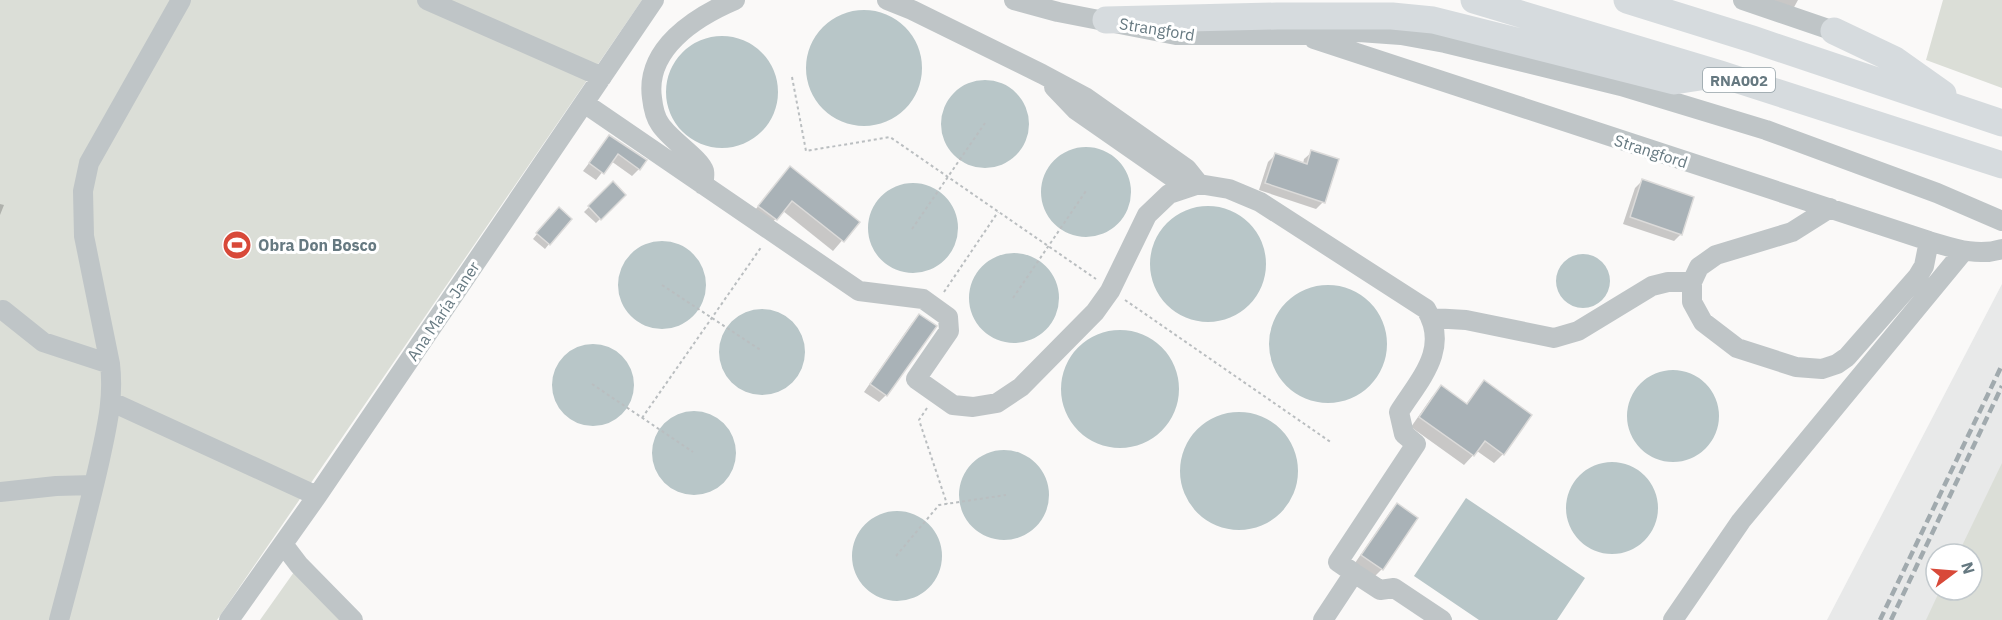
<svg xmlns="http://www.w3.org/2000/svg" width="2002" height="620" font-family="'IBM Plex Sans',sans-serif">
<rect width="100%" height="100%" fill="#faf9f8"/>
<path fill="#e8e9e9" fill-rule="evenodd" d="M2002,284V620H1827ZM1936,554H1972V590H1936Z"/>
<path fill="#dbded7" d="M0,0H642L217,620H0Z
M1943,0H2002V88L1926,60Z
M2002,463V620H1926L1940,590H1972V554H1958Z
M299,565L353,620H260Z"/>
<path fill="#b8c6c8" d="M806 68a58 58 0 1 1 116 0a58 58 0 1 1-116 0Z
M666 92a56 56 0 1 1 112 0a56 56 0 1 1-112 0Z
M941 124a44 44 0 1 1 88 0a44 44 0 1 1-88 0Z
M1041 192a45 45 0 1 1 90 0a45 45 0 1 1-90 0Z
M868 228a45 45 0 1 1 90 0a45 45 0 1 1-90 0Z
M1150 264a58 58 0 1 1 116 0a58 58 0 1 1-116 0Z
M618 285a44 44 0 1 1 88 0a44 44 0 1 1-88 0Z
M969 298a45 45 0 1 1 90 0a45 45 0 1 1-90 0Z
M1556 281a27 27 0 1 1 54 0a27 27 0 1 1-54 0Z
M1269 344a59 59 0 1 1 118 0a59 59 0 1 1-118 0Z
M719 352a43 43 0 1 1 86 0a43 43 0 1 1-86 0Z
M1061 389a59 59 0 1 1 118 0a59 59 0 1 1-118 0Z
M552 385a41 41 0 1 1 82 0a41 41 0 1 1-82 0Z
M1627 416a46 46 0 1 1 92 0a46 46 0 1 1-92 0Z
M652 453a42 42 0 1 1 84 0a42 42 0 1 1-84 0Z
M1180 471a59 59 0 1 1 118 0a59 59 0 1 1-118 0Z
M959 495a45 45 0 1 1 90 0a45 45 0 1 1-90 0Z
M1566 508a46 46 0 1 1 92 0a46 46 0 1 1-92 0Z
M1466,498L1585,578L1557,620H1479L1414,576Z
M852 556a45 45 0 1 1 90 0a45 45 0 1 1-90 0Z"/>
<path fill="#0003" d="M1769,0H1798L1793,9Z
M609,137L639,169L632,176L611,161L596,180L583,171Z
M1312,152L1323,202L1316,209L1259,190L1268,162L1275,155L1303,164L1304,159Z
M790,168L858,222L833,251L783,211L766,229L750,216Z
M1642,181L1681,234L1674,241L1623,224L1635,188Z
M613,183L624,195L596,223L584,212Z
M0,204L4,205L0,215Z
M554,213L549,244L545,249L533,239Z
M919,316L935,326L886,395L879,402L864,392L912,323Z
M1484,382L1503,454L1494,463L1477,451L1464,465L1411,427L1432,397L1441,387L1465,405Z
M1397,505L1382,569L1375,576L1355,563L1390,512Z"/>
<path fill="#a9b2b7" stroke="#dcdbda" stroke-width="1.5" d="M609,135L647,160L640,170L618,154L604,174L589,163Z
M1311,150L1339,159L1325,203L1265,183L1275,153L1307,164Z
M790,166L860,222L844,242L792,201L777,220L758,206Z
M1642,179L1694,197L1682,235L1630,217Z
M613,181L626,195L601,220L588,206Z
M559,207L572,219L550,245L536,233Z
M919,314L937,326L887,396L870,384Z
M1484,380L1532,415L1504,455L1485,441L1474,456L1419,417L1441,385L1467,404Z
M1397,503L1418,518L1383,570L1361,555Z"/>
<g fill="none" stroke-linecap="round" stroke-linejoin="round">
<path stroke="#babec0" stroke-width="2" stroke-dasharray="3 3" stroke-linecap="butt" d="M792,77L806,151L890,137L1096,279
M912,229L985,123
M662,285L762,351
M944,292L998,212
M1013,298L1086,191
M1125,300L1332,443
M592,384L693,452
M927,408L919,420L947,504
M642,418L762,246
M896,556L939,505L1006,495"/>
<path stroke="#bfc5c7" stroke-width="20" d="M427,0L602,77
M887,0L912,10L1042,74L1085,97L1187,169L1199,184
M1014,0L1058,12L1176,35H1303L1359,32L1401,35L1445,43L1621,86L1766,130L1937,193L2002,221
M1743,0L1834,31
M1314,39L1929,241C1953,248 1977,257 2002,249
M1054,87L1076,110L1178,181L1199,184
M584,103L859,291L923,299L948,317L949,331L916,379L953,405L973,407L997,403L1021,387L1095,312L1110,291L1147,215L1169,194L1199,184L1229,189L1260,202L1426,309C1450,349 1420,379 1399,412L1404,434L1416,444L1338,562L1354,573L1323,620
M703,185C704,180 705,176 704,171C700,158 670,140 660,124C655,117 653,107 652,98C645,49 695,17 735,0
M1830,208L1792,232L1716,255L1699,267L1692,282V302L1703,322L1737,348L1796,367L1822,369L1837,364L1847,357L1918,276L1924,266L1929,241
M3,310L43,342L110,364
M1432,318L1466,320L1554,338L1578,331L1652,286L1668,282H1692
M112,402L317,496
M0,492L56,486L94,485
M283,544L299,565L353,620
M1354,573L1380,590L1394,588L1442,620
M59,620C73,567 88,513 100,459C107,426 114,398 110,364L84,236L83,191L89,163L181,0
M229,620L317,496L654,0
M1673,620L1741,521L1963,252"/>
<path stroke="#d6dbde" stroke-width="27" d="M1474,0L1720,74L2002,165
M1627,0L1752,39L2002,123
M1106,20L1277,16H1392L1433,20L1674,81L1720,74
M1834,31L1895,60L1943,94"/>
<path stroke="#a1aaae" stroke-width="4.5" stroke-dasharray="9 4.5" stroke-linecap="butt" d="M1880,620L2002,365
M1891,620L2002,386"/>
</g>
<defs>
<g id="stadium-disc" transform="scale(1.5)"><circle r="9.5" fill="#d84939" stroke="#fff"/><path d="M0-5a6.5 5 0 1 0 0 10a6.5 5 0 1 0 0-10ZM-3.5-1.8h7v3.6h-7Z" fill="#fff"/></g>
</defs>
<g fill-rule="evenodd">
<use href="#stadium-disc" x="237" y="245"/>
</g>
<g text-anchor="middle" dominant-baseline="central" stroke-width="6" stroke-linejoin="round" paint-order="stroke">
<rect fill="#fff" stroke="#94a1a7" stroke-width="1.5" x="1703" y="68" width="72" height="24" rx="4.5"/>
<g font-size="15" font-weight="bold" fill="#667981">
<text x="1739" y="80">RNA002</text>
</g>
<g font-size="16" fill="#667981" stroke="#fff">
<text transform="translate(1157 29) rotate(9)">Strangford</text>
<text transform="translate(1651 151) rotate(18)">Strangford</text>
<text transform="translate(443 311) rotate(-56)">Ana María Janer</text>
</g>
<g font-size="16" font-weight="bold" fill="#667981" stroke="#fff" text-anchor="start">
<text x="258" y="245">Obra Don Bosco</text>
</g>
</g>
<g transform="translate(1954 572) rotate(74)"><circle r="28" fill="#ffffff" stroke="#c2c9cd" stroke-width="1.5"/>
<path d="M0-4.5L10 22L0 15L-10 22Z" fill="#d84939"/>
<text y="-9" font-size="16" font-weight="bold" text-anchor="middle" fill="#667981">N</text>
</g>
</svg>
